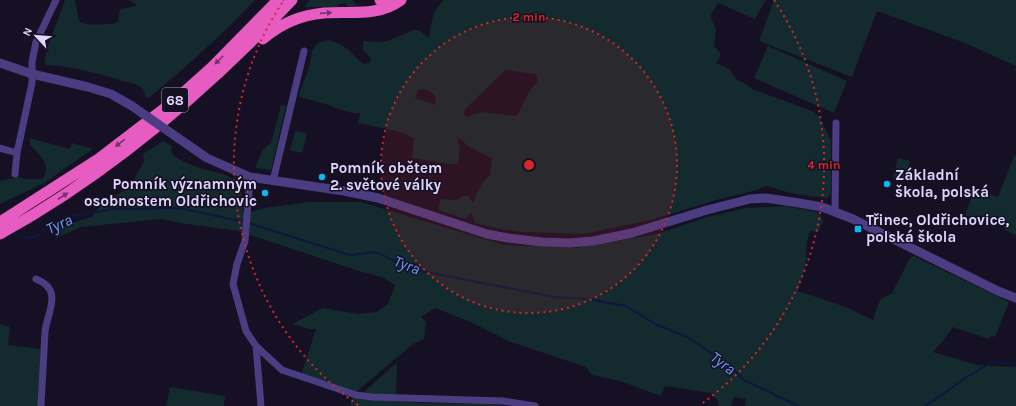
<svg xmlns="http://www.w3.org/2000/svg" width="1016" height="406" font-family="Karla,sans-serif">
<rect width="100%" height="100%" fill="#161024"/>
<path fill="#132a2e" fill-rule="evenodd" d="M65,0H75L79,21C86,27 107,24 116,23L118,21L120,9C126,7 131,8 137,5L129,0H255C223,34 187,66 151,96L146,98C145,94 144,90 141,87C136,84 128,82 123,81C98,73 73,67 47,65L44,62L48,46Z
M310,0H352L358,5L347,7L346,3L338,4V7H304Z
M444,0H766L755,19L718,3L710,16L716,29L714,46L721,54L716,64H719L725,67L730,70L737,80L744,83L752,89L807,109L814,112L820,118L831,141V192L828,198L809,196L790,193L767,186L753,191L720,199L651,220L584,234L522,232L500,229L475,223L471,213L466,218H461L439,210V204L441,199L456,200L463,196H468L473,203L476,195L482,184L490,175L492,158L471,148L457,137L460,147L458,164H449L412,158L414,138L400,132L358,123L360,113H352L335,108L329,105L300,97L299,94L309,68L312,51L317,44L321,42L328,40L340,44L346,48L361,62C365,65 371,64 371,58L363,50V41L378,42L387,41L414,30H418L429,38C432,21 431,13 444,0ZM505,70L536,74L538,82L530,90L517,116L480,112L468,117L465,116L464,113L465,109ZM424,89C432,92 438,95 435,105L415,98L418,90Z
M774,0H1016V66L965,43L877,11L852,77L759,41Z
M768,46L847,81L834,113L754,78Z
M281,105L286,106L271,170L255,168L263,149L271,143Z
M295,131L307,133L302,153L290,150Z
M30,138L70,149L72,143L93,149L44,183L0,204V181L18,177L25,179H43C51,164 41,156 30,145Z
M163,141L172,146L171,149L172,154C180,161 193,166 203,169C217,173 237,174 241,192C243,198 242,205 243,211L251,212L264,208L309,202H361L504,245L576,248L657,234L707,217L746,208L785,206L817,212L821,216L823,222L818,232L811,231C804,241 808,255 805,266C804,274 800,282 798,291L846,307L873,320L878,305L881,299L892,293L910,258L914,256L1009,302L995,337L991,336L989,339L953,327L943,341L933,352L977,365L1016,367V406H745L746,399L734,397L731,406H719L717,399L711,393L665,386L661,396L620,381L592,375L586,367L511,342L473,323L435,308L421,317L426,322L424,339L413,344L356,392L301,375L316,329H310L292,324L323,308L358,314L376,312L388,304L395,285L382,277L362,272L238,231L180,223L161,219L81,227L56,238L54,234L58,229L67,225L91,217L103,203L130,187L144,161L143,154Z
M1014,156H1016V235L1005,230L1001,221L996,223L994,227L965,215L973,193L978,190L998,197Z
M898,158L910,161L905,181L893,178Z
M0,324L10,327L8,345L41,349L38,406H0Z
M397,362L396,395L367,394L364,392Z
M170,387L225,396L224,406H166Z
M353,398L420,403L486,404L508,406H350L351,401Z"/>
<g fill="none" stroke-linecap="round" stroke-linejoin="round">
<path stroke="#0d1740" stroke-width="2" d="M248,223L350,255L376,252L411,269L554,297L588,299L626,306L655,324L687,337L729,365L744,380L798,406
M11,233L30,238L40,234L53,224L68,217L113,209L180,208L244,222
M926,406L965,378L992,362L1016,364"/>
<path stroke="#4a3d81" stroke-width="7" d="M0,148L17,153
M15,174L17,153L32,83V62L36,42L56,0
M250,177L245,241L237,264L233,284L246,331L256,346L282,370L356,395L372,397L503,401L535,406
M273,181L304,51
M835,211L836,123
M36,279C64,290 47,312 45,332L41,406
M256,346L261,406"/>
<path stroke="#4a3d81" stroke-width="9" d="M0,63L32,74L88,87L111,94L132,106
M178,138L207,158L250,177L344,191L378,198L487,234L508,238L541,242L570,243L593,241L632,233L707,210L750,199L766,198L799,203L822,207L853,219L998,291L1016,298"/>
<path stroke="#e75cc0" stroke-width="11" d="M380,0H387
M263,39C280,24 301,15 324,13C351,11 378,17 401,0
M0,222L97,160L174,101L212,67L278,0
M0,234C110,173 206,91 292,0"/>
<path stroke="#4a3d81" stroke-width="9" d="M132,106L178,138"/>
</g>
<defs><path id="oneway-solid" d="M-6-.8H1V-3.2L6.5 0L1 3.2V.8H-6Z"/></defs>
<g fill="#74326a">
<use href="#oneway-solid" transform="translate(326 13) rotate(-4)"/>
<use href="#oneway-solid" transform="translate(219 60) rotate(135)"/>
<use href="#oneway-solid" transform="translate(120 143) rotate(143)"/>
<use href="#oneway-solid" transform="translate(63 196) rotate(-33)"/>
</g>
<circle cx="529" cy="165" r="148" fill="#d62828" fill-opacity=".12"/>
<g fill="none" stroke="#d62828" stroke-width="2" stroke-dasharray="2 4">
<circle cx="529" cy="165" r="148"/>
<path d="M358 405A295 295 0 0 1 284 0M774 0A295 295 0 0 1 700 405"/>
</g>
<g fill="#0cb6f2" stroke="#161024" stroke-width="1.5">
<circle cx="322" cy="177" r="4"/>
<circle cx="887" cy="184" r="4"/>
<circle cx="265" cy="193" r="4"/>
<rect x="854" y="225" width="8" height="8" rx="2"/>
</g>
<g text-anchor="middle" dominant-baseline="central" stroke-width="3" stroke-linejoin="round" paint-order="stroke">
<rect fill="#161024" stroke="#a39abc" stroke-width="1" x="162" y="88" width="26" height="24" rx="3"/>
<g font-size="14" font-weight="bold" fill="#e0d5fd">
<text x="175" y="100">68</text>
</g>
<g font-size="15" font-weight="bold" fill="#e0d5fd" stroke="#161024" text-anchor="start">
<text x="330" y="168">Pomník obětem<tspan x="330" dy="17">2. světové války</tspan></text>
<text x="895" y="175">Základní<tspan x="895" dy="17">škola, polská</tspan></text>
<text x="257" y="184" text-anchor="end">Pomník významným<tspan x="257" dy="17">osobnostem Oldřichovic</tspan></text>
<text x="866" y="220">Třinec, Oldřichovice,<tspan x="866" dy="17">polská škola</tspan></text>
</g>
<g font-size="16" font-style="italic" fill="#689ef8" stroke="#161024">
<text transform="translate(59 224) rotate(-24)">Tyra</text>
<text transform="translate(407 265) rotate(21)">Tyra</text>
<text transform="translate(723 363) rotate(37)">Tyra</text>
</g>
</g>
<circle cx="529" cy="165" r="6" fill="#d62828" stroke="#161024" stroke-width="2"/>
<g font-size="12" text-anchor="middle" font-weight="bold" fill="#d62828" stroke="#161024" stroke-width="3" stroke-linejoin="round" paint-order="stroke">
<text x="529" y="21">2 min</text>
<text x="824" y="169">4 min</text>
</g>
<g transform="translate(36 36) rotate(296)" stroke="#161024" stroke-width="3" paint-order="stroke">
<path d="M0-3L7 15L0 10L-7 15Z" fill="#e0d5fd"/>
<text y="-6" font-size="11" font-weight="bold" text-anchor="middle" fill="#e0d5fd">N</text>
</g>
</svg>
